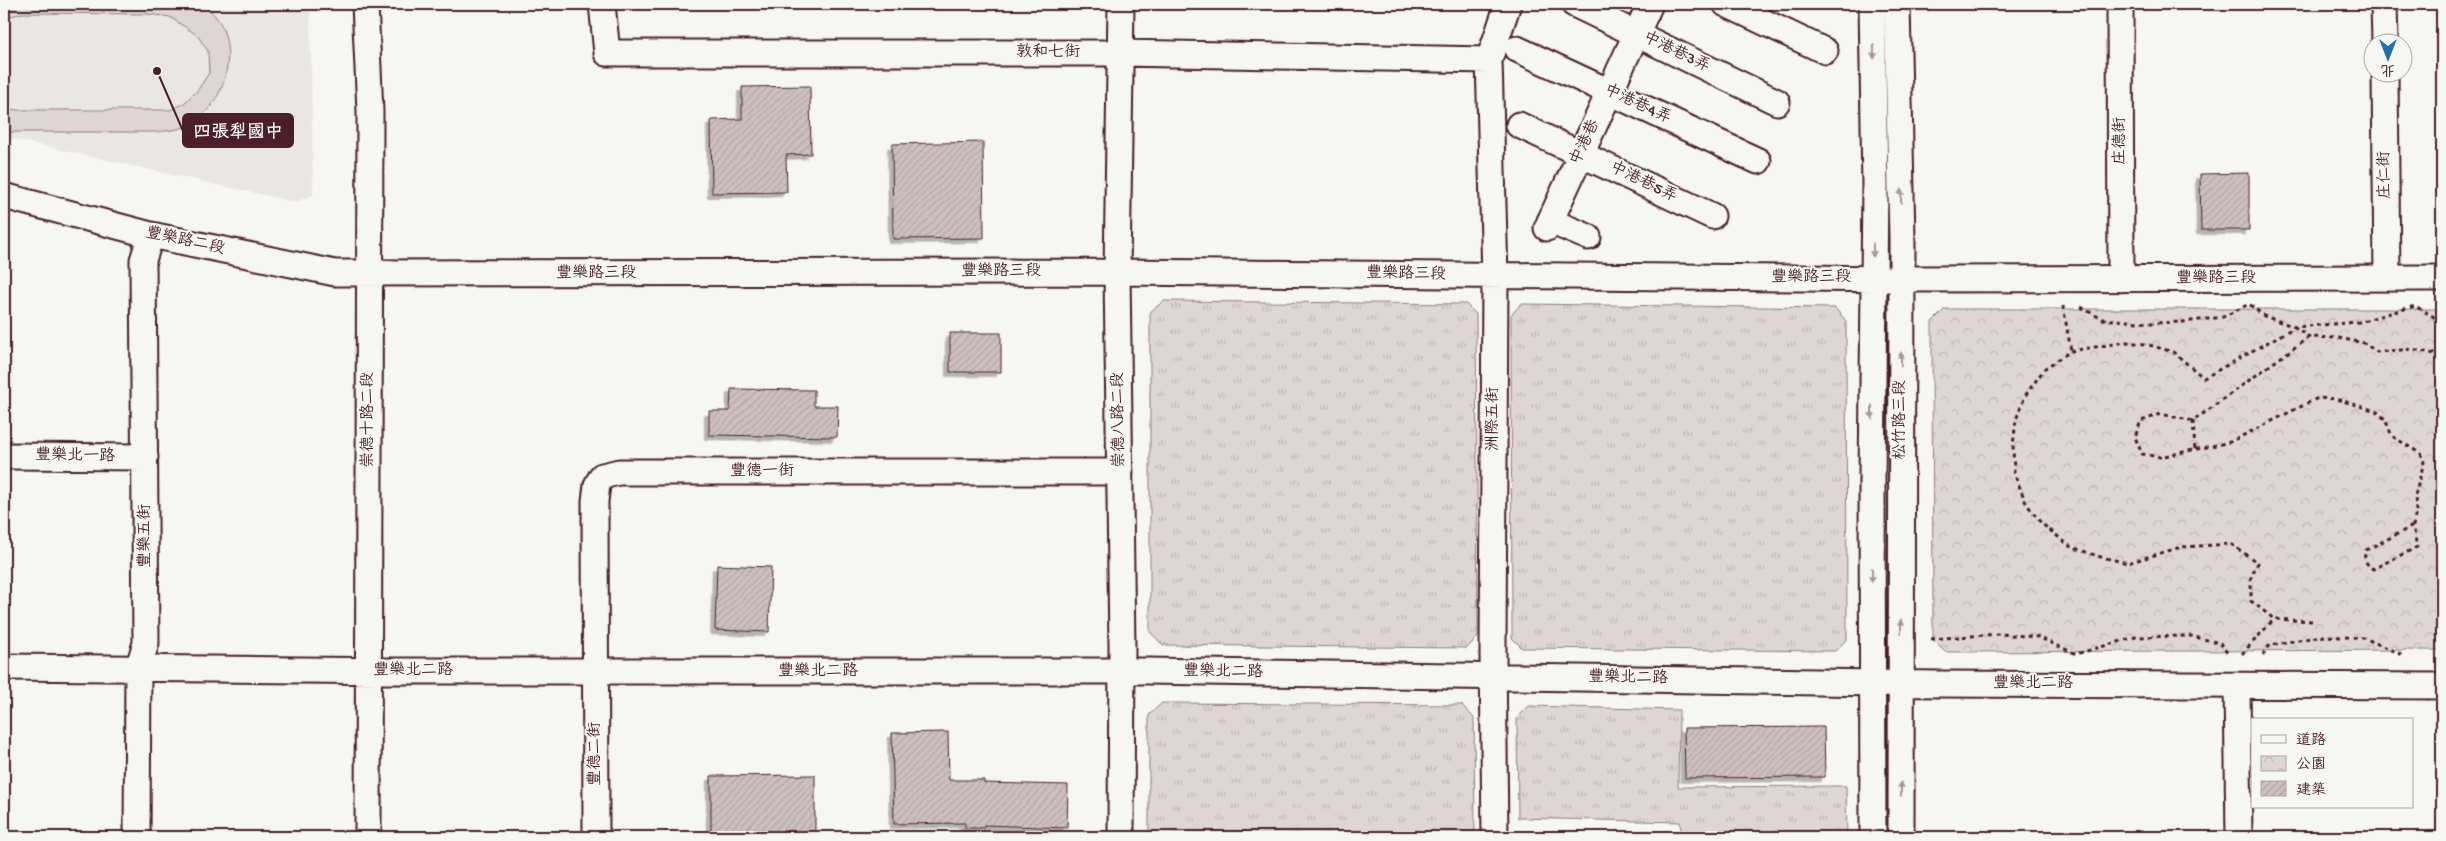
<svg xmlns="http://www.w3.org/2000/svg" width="2446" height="841" font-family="'Gochi Hand','LXGW WenKai TC',sans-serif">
<defs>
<pattern id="grass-tufts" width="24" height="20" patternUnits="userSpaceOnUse" patternTransform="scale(1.25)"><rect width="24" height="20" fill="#ddd6d5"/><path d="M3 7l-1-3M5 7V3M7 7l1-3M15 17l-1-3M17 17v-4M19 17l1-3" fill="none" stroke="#bfb7b7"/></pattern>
<pattern id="park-crowns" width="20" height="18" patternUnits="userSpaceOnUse" patternTransform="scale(1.25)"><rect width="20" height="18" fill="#ddd6d5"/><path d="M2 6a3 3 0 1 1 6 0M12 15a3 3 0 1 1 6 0" fill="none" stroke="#bfb7b7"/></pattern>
<pattern id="building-hatch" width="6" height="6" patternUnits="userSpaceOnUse" patternTransform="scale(1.25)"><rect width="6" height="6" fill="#ccc1c0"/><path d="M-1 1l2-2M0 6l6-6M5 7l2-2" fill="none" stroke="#b1a5a5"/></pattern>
<filter id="shadow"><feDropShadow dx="-4.5" dy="4.5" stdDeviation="0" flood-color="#0004"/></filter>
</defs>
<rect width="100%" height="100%" fill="#f6f6f2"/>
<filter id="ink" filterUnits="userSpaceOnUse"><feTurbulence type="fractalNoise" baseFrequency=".02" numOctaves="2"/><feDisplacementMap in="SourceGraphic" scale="10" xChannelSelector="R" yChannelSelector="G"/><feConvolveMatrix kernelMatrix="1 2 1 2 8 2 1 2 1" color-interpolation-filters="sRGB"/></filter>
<g filter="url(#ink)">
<path fill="#e9e6e3" d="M4,4H310L313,195L295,202L4,137Z"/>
<path fill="url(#grass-tufts)" stroke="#947a80" d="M1164,301L1466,304L1476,314L1478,637L1467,648L1163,645L1150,632V312Z
M1521,304L1835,308L1846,321L1847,639L1835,651L1522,648L1512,638L1511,315Z
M1162,703L1462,705L1474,718L1475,837H1149V715Z
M1529,706L1679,710L1678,787L1846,786L1847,837H1682L1680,822L1518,818L1517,718Z"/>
<path fill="url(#park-crowns)" stroke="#947a80" d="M1945,309H2442V650L1945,652L1933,640L1932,322Z"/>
<path fill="#ddd6d5" stroke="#947a80" d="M4,4H204C212,12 221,21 224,32C235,67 221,107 189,125C180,130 168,130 159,132H4V108L16,110H170L183,104L197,91L209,73L208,51L197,35L170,17L148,14L22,13L4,18Z"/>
<path fill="url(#building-hatch)" stroke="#4a1f2b" filter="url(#shadow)" d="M810,86L811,154L786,155L787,192L712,193L711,120L742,119V87Z
M983,142L984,238L893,239L892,144Z
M2249,173V230H2201L2200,174Z
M950,333H1001V372H950Z
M731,389L814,390V406H838L837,437L709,435V411H730Z
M717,565L771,567L769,632L715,630Z
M1824,727L1825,777L1685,778L1684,728Z
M948,732L949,780H984V783L1068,785L1067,828L984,825V828H965V823L894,824L892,733Z
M815,775V837H711V776Z"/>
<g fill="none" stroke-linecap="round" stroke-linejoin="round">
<g stroke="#4a1f2b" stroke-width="29">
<path id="minor" d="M365,4L370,111L368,837
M602,4L607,53H1120L1489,60
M1574,4L1777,102
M1726,4L1825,51
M1872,4L1875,186L1872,481L1873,837
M1897,4L1902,239L1901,837
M2120,4L2121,279
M2384,4L2385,42
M1517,49L1758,161
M2385,72L2387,278
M1519,125L1712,216
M4,196L151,235L335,273L1117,272L1901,279L2442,278
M1550,221L1588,237
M1547,228L1650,4
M4,456L145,457
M4,667L405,671H1147L1938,684L2442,686
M2237,685L2239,837
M137,837L138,669L146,643L143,260L151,235
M596,837L595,501L597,485L602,476L619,472H1120
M1121,837L1122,648L1117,272L1121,4
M1495,837L1493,652L1495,277L1489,60L1508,4"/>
</g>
<path stroke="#4a1f2b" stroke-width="3" stroke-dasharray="4 4" stroke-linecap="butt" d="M2063,306L2071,351
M2081,307L2102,319L2151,323L2183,322L2223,317L2249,304L2264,316L2295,327L2359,322L2415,306L2434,317L2442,318
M2309,337L2193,421L2161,414L2141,421L2135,437L2142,454L2160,457L2230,442L2318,398L2336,399L2376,411L2385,419L2392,436L2421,454L2424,462L2415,496L2416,511L2413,526L2417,547L2373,569C2365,563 2363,559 2366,550L2413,526
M2193,421L2195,450
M2312,621L2274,619L2251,601V576L2258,563L2231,544L2181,547L2128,563L2101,557L2071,547L2041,523L2026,503L2014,473L2013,445L2016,420L2025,396L2045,368L2071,351L2126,342L2146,344L2173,352L2204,378L2295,327L2309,337L2339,338L2364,343L2377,352L2413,349L2434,354L2442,361
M1931,639L1999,634L2038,637L2076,654L2136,637L2191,636L2220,643L2228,654
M2242,654L2274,619
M2263,655L2270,645L2322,636L2364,638L2403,655"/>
<use href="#minor" stroke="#f6f6f2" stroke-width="25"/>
</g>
<defs><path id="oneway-solid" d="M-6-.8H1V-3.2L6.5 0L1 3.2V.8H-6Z" transform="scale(1.25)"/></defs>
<g fill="#a99598">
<use href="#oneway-solid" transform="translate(1874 52) rotate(89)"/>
<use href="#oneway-solid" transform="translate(1901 196) rotate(-90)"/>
<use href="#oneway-solid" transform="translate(1873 250) rotate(90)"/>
<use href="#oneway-solid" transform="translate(1901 359) rotate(-90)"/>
<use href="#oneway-solid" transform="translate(1872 412) rotate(90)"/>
<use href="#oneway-solid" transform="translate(1872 575) rotate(90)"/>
<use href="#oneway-solid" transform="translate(1901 626) rotate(-90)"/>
<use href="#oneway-solid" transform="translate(1901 789) rotate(-90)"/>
</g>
</g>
<g text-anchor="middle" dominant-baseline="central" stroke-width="4" stroke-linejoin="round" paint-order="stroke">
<g font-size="16" fill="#4a1f2b" stroke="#f6f6f2">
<text x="1048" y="53">敦和七街</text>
<text transform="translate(1676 53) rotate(26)">中港巷3弄</text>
<text transform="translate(1637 105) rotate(25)">中港巷4弄</text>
<text transform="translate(2121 141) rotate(-90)">庄德街</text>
<text transform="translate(1586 143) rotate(-65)">中港巷</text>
<text transform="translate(2386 175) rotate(-91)">庄仁街</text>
<text transform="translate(1643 183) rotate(26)">中港巷5弄</text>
<text transform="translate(185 242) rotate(12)">豐樂路二段</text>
<text x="1001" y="272">豐樂路三段</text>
<text x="596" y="274">豐樂路三段</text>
<text transform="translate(1406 275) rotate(1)">豐樂路三段</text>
<text x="1811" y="278">豐樂路三段</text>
<text x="2216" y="279">豐樂路三段</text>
<text transform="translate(1494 419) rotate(-90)">洲際五街</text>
<text transform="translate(369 420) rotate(-90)">崇德十路二段</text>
<text transform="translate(1120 420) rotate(-91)">崇德八路二段</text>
<text transform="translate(1901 420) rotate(-90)">松竹路三段</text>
<text transform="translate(75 457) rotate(1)">豐樂北一路</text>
<text x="762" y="472">豐德一街</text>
<text transform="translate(146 536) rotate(-90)">豐樂五街</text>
<text x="413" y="671">豐樂北二路</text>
<text x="818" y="672">豐樂北二路</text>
<text transform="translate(1223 673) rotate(1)">豐樂北二路</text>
<text transform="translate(1628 679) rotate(1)">豐樂北二路</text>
<text x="2033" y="684">豐樂北二路</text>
<text transform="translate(596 754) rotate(-90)">豐德二街</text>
</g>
</g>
<path fill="none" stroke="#4a1f2b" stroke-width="2" d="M157 71L183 131"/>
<circle fill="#4a1f2b" stroke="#f6f6f2" stroke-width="2" cx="157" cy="71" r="5"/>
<rect fill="#4a1f2b" stroke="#4a1f2b" stroke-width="2" x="183" y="114" width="110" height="33" rx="5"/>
<g font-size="18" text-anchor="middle" font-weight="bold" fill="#fff">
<text x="238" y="137">四張犁國中</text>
</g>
<rect width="2446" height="841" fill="none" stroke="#f6f6f2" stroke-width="20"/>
<rect x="10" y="10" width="2426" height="821" fill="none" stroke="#4a1f2b" stroke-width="2" filter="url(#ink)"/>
<rect x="2251" y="718" width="162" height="90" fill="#f6f6f2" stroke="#b1a0a2"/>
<rect x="2261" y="735" width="25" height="8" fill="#f6f6f2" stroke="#b1a0a2"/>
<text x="2296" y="744" font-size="15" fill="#4a1f2b">道路</text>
<rect x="2261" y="756" width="25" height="15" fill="url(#park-crowns)" stroke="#b1a0a2"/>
<text x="2296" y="768" font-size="15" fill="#4a1f2b">公園</text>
<rect x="2261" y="781" width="25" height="15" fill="url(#building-hatch)" stroke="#b1a0a2"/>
<text x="2296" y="794" font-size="15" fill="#4a1f2b">建築</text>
<g transform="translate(2388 58) rotate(180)"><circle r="24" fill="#f6f6f2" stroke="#b1a0a2"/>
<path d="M0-4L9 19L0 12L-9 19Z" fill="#1f6fb2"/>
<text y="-8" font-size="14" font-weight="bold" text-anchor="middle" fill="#4a1f2b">北</text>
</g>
</svg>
